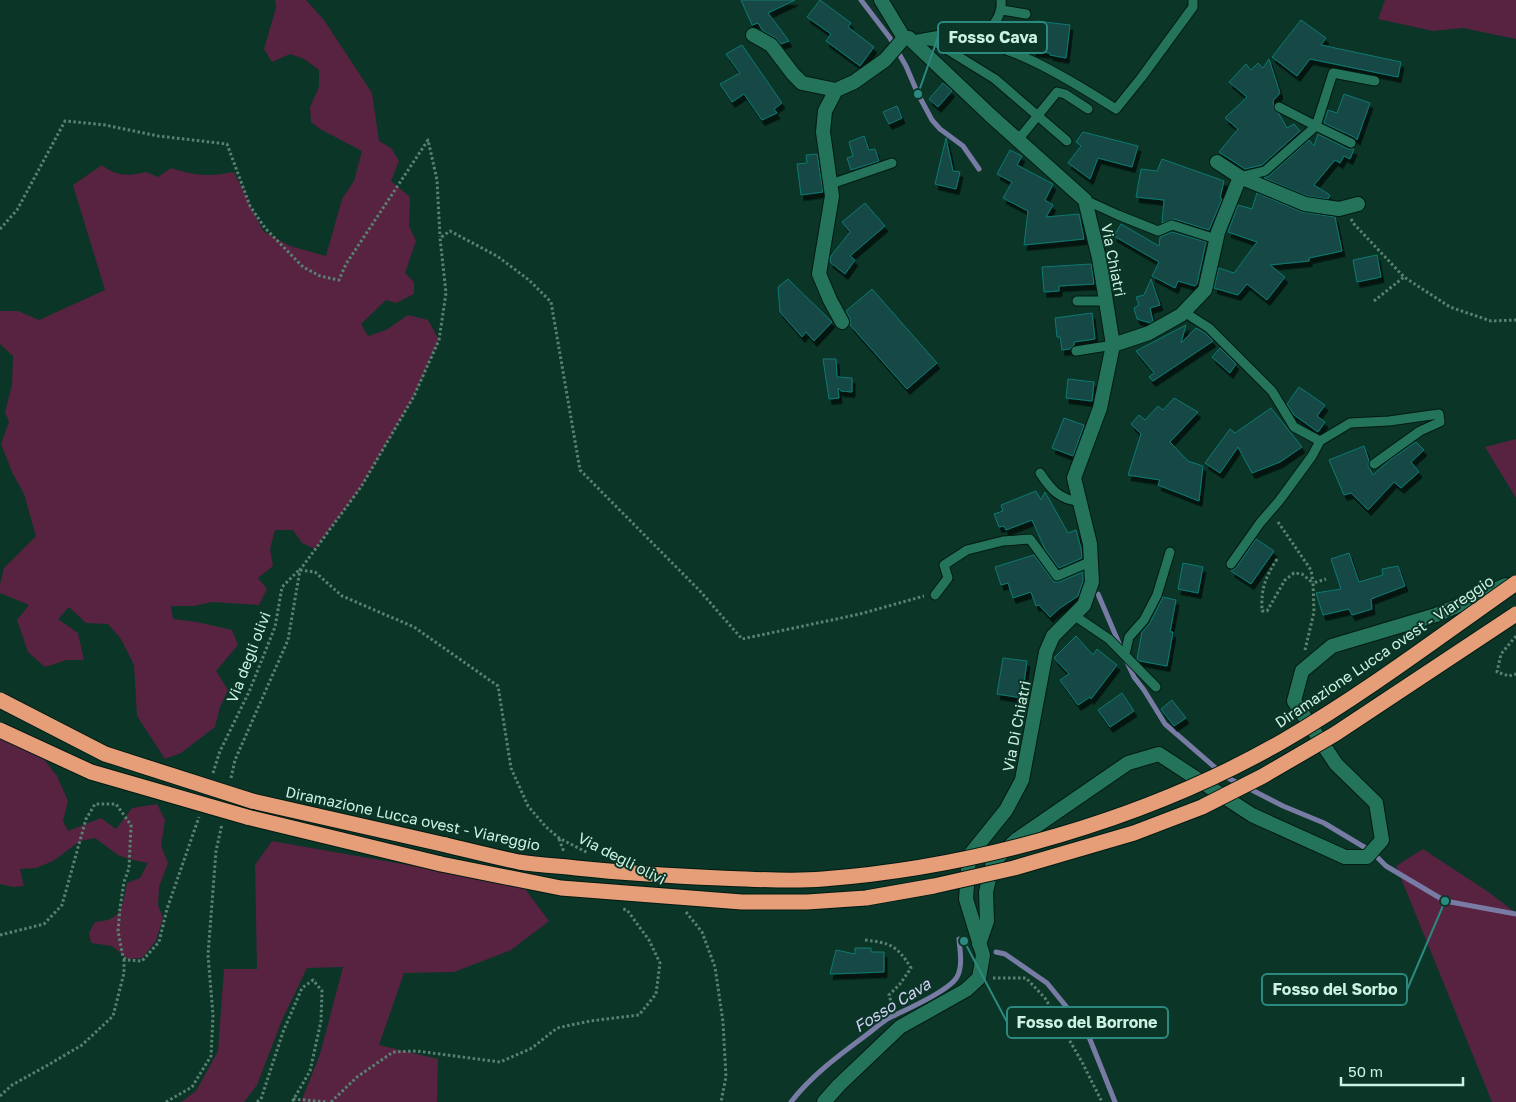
<svg xmlns="http://www.w3.org/2000/svg" width="1516" height="1102" font-family="'Golos Text',sans-serif">
<defs>
<filter id="shadow"><feDropShadow dx="3" dy="5.5" stdDeviation="0" flood-color="#0009"/></filter>
</defs>
<rect width="100%" height="100%" fill="#0a3527"/>
<path fill="#572340" d="M275,0H306L324,20L372,93L379,141L391,148L399,161L391,181L410,197L409,226L416,241L405,273L414,282V294L396,303L386,300L361,324L368,336L386,330L408,315L428,320L439,340L414,396L361,487L315,549L302,543L293,530H275L270,549L273,566L258,578L267,589L259,605L212,602L194,606H171L173,619L197,622L232,630L238,645L216,671L228,690L220,707L215,727L181,753L165,759L137,716L134,665L121,639L108,624L86,623L69,607L58,619L78,633L84,660H67L45,667L28,652L17,620L29,605L0,593V584L4,568L36,536L24,494L13,474L1,444L9,422L5,412L12,385L13,356L0,344V311H18L39,320L105,290L73,185L102,165C117,177 128,176 146,172L158,177L171,168C196,176 209,177 234,172L263,231L290,246L326,256L342,199L354,181L362,151L320,129L311,122L310,107L319,87V70L304,59L290,54L272,62L264,49L276,8Z
M1385,0H1516V39L1463,28L1433,31L1378,19Z
M1516,439V498L1485,447Z
M0,736L43,758L57,776L68,801L63,821L68,831L101,818L116,829L132,808L157,804L165,820L161,846L168,863L159,887L158,905L163,918L156,941L142,958L128,959L112,946L91,943L89,933L95,922C123,920 122,907 127,883L140,878L148,863L129,859L118,855L95,838L80,841L53,861L36,868L20,869L24,886L13,887L0,884Z
M272,841L522,885L549,921L511,950L454,972L404,973L379,1045L438,1059L437,1102H301L320,1054L343,967L307,968L282,1020L257,1085L244,1102H181L196,1091L218,1051L224,969H257L255,865Z
M1423,849L1490,893L1516,913V1102H1492L1396,866Z"/>
<g fill="none" stroke-linecap="round" stroke-linejoin="round">
<path stroke="#787ca4" stroke-width="5" d="M861,0L890,38L906,66L918,94L932,120L940,129L963,146L979,169
M1098,594L1121,648
M1126,660L1134,677L1144,690L1165,724L1226,777L1240,784
M1248,788L1283,806L1324,823L1369,850
M1378,858L1386,866L1445,901L1516,914
M996,952L1005,954L1047,983L1087,1032L1115,1102
M791,1102C811,1076 838,1056 865,1036C873,1030 881,1023 889,1018C905,1010 949,991 957,977C963,966 960,951 959,939L964,941"/>
</g>
<path fill="#174844" stroke="#0e7972" filter="url(#shadow)" d="M741,0H795L768,13L789,41L781,44L776,38L763,31L758,23L752,25Z
M820,0L851,23L848,27L874,47L860,66L826,41L831,34L807,17Z
M1301,20L1326,38L1321,45L1401,62L1398,77L1310,59L1297,76L1272,57Z
M1036,21L1070,25L1066,58L1050,55V53L1033,51Z
M742,45L782,103L774,109L777,113L762,120L744,94L732,102L720,84L740,73L726,54Z
M1269,59L1280,93L1273,101L1274,110L1279,114L1287,128L1294,124L1300,131L1262,165L1245,169L1219,152L1238,129L1225,118L1247,97L1229,82L1246,64L1251,70L1258,63L1263,68Z
M943,83L952,91L938,107L929,99Z
M1344,94L1370,103L1357,140L1354,137L1324,123L1328,110L1337,113Z
M897,106L902,118L889,124L883,112Z
M1083,132L1138,146L1132,167L1098,158L1090,179L1068,163L1081,146L1076,142Z
M1318,134L1348,149H1354L1350,159L1344,156L1340,163L1335,160L1314,185L1330,195L1328,199L1307,196L1264,178L1269,176L1309,140L1314,146Z
M864,136L869,150L875,149L879,161L851,170L847,158L853,156L849,142Z
M946,138L953,171L960,172L956,189L935,184Z
M1010,150L1022,156L1017,165L1053,184L1045,200L1053,205L1046,217L1079,214L1084,239L1024,245L1028,211L1003,198L1012,182L997,174Z
M817,154L823,192L801,195L797,164L807,163L806,155Z
M1162,159L1224,181L1220,198L1222,199L1209,230L1174,219L1162,223L1164,200L1136,197L1141,169L1157,171Z
M1257,193L1302,212L1335,217L1342,251L1309,258V261L1270,265L1285,277L1267,300L1247,284L1238,295L1214,288L1219,268L1234,273L1257,242L1228,232L1238,205L1252,209Z
M865,203L885,226L850,256L855,260L845,274L830,262L831,256L850,232L842,222Z
M1121,224L1159,246L1160,237L1172,232L1206,242L1197,284L1195,286L1178,281L1175,288L1152,276L1159,262L1114,236Z
M1377,255L1381,277L1357,282L1353,260Z
M1091,264L1094,284L1059,286V291L1044,292L1042,267Z
M788,279L832,322L814,341L806,332L802,337L780,312L778,287Z
M1151,279L1160,305L1150,308L1153,321L1150,323L1137,319L1134,308L1139,305L1136,297L1144,295Z
M872,289L937,363L907,389L850,325V318L846,311Z
M1092,313L1095,339L1074,342V345L1070,349L1062,350L1060,337H1057L1055,318Z
M1186,325L1181,343L1196,328L1205,333L1213,341L1153,381L1149,377L1154,373L1136,351Z
M1220,348L1236,364L1230,373L1212,357Z
M823,359H836L837,377L852,378V392L841,391L838,388L839,398L829,399Z
M1068,379L1094,382L1092,401L1066,398Z
M1299,387L1325,405L1317,416L1325,422L1318,432L1294,415L1287,404Z
M1174,398L1198,412L1170,442L1188,461L1203,466L1199,501L1158,485L1160,480L1128,475L1141,434L1131,424L1139,415L1145,420L1158,406L1163,410Z
M1271,408L1302,447L1280,462L1252,473L1238,447L1220,473L1205,463L1230,429L1235,433Z
M1064,418L1084,425L1073,456L1052,448Z
M1416,442L1424,450L1411,462L1419,472L1401,488L1394,482L1368,510L1351,493L1344,495L1329,460L1364,446L1369,461L1368,465L1373,475L1391,459Z
M1036,491L1041,500L1045,492L1068,533L1076,530L1081,548L1082,558L1059,568L1045,549L1032,520L1006,530L1004,526L999,527L994,514L1003,511L1001,505Z
M1256,539L1274,551L1251,584L1231,571L1236,568Z
M1349,553L1359,582L1383,575L1382,569L1398,566L1405,586L1371,599L1372,609L1352,615L1349,609L1323,615L1316,593L1341,589L1331,559Z
M1034,555L1054,582H1059L1083,572V581L1078,596L1060,608L1050,617L1039,605L1036,606L1031,592L1013,598L1008,583L1001,585L995,567Z
M1183,563L1203,567L1198,593L1178,589Z
M1163,597L1176,600L1170,632H1173L1167,666L1140,661L1137,659L1142,632L1150,623Z
M1076,636L1093,655L1097,649L1117,665L1091,699L1090,697L1078,705L1060,680L1069,674L1054,658Z
M1003,658L1027,661L1022,698L997,694Z
M1122,693L1134,711L1110,727L1098,710Z
M1172,700L1186,718L1174,726L1161,709Z
M855,948H871V952H884V972L830,974L836,950L855,954Z"/>
<g fill="none" stroke-linecap="round" stroke-linejoin="round">
<g stroke="#031a12" stroke-width="11">
<path id="service" d="M1002,10L1026,14
M918,39C926,38 936,35 944,35C1008,41 1064,76 1116,109L1141,78L1193,7V0
M923,40L935,42L995,79L1067,141
M979,41C990,28 1003,18 1001,0
M1279,107L1316,126L1333,73L1375,81
M1018,140L1057,92L1065,94L1088,109
M1240,177L1265,171L1316,126L1351,143
M831,184L892,163
M1085,200L1118,215L1158,231L1172,225L1216,239
M1077,301H1106
M1184,312L1209,328L1272,391L1294,427L1320,441
M1076,351L1113,345
M1040,473C1050,488 1060,501 1080,501
M1231,564L1260,523L1279,501L1312,456L1320,441L1350,423L1389,421L1439,414L1440,422L1420,431L1374,464
M935,595L948,578L944,565L967,550L1003,541L1030,539L1057,576L1092,561
M1075,616L1109,639L1156,687
M1125,654L1129,637L1144,620L1157,595L1170,552"/>
</g>
<g stroke="#031a12" stroke-width="16">
<path id="minor" d="M753,35L771,45L793,74L802,83L836,90
M1217,162L1240,177L1305,204L1339,209L1358,204
M842,322L830,300L819,274L832,196L823,132L825,111L836,90L854,82L885,60L904,38
M1113,345L1149,333L1181,315L1205,290L1218,232L1240,177
M979,944L987,921L986,892L993,862L1016,840L1128,763L1159,754L1252,815L1345,857H1367L1382,840L1376,803L1336,764L1294,701L1302,671L1332,646L1436,615L1506,585"/>
</g>
<g stroke="#031a12" stroke-width="16">
<path id="tertiary" d="M824,1102L839,1085L900,1027L966,990L979,978L983,955L966,899L969,856L1006,810L1022,780L1046,652L1053,636L1084,605L1092,582L1090,544L1074,478L1100,408L1113,345L1099,258L1085,200L990,115L909,38H904L881,0"/>
</g>
<g stroke="#031a12" stroke-width="17">
<path id="motorway" d="M252,801L446,845
M247,817L441,864"/>
</g>
<path stroke="#598273" stroke-width="3" stroke-dasharray="2.5 2.5" stroke-linecap="butt" d="M1351,219L1354,224L1404,277L1450,307L1491,321L1516,320
M0,229L17,210L65,121L105,125L158,136L227,144L250,206L265,228L303,267L320,276L339,280L346,264L428,140L437,180L440,237
M1374,301L1404,277
M1278,522L1311,570L1313,582
M1277,559C1265,578 1261,588 1262,611H1267L1285,580L1294,573L1302,574L1313,583
M300,570L315,572L342,596L414,627L498,686L511,768L528,806L546,827L559,838L588,853
M1516,636L1501,654L1497,672L1509,676L1516,674
M1305,650L1314,612L1313,583L1326,579
M213,773L220,751L249,692L275,627L282,587L299,570
M231,778L235,760L288,640L300,570L361,487L414,396L439,340L446,293L440,238L450,231L497,256L529,280L551,302L580,470L700,591L742,639L860,614L924,596
M559,839L564,852
M686,912L702,932L715,967L723,1022L726,1077L721,1102
M0,935L44,924L62,905L86,819L95,804H116L131,825L129,868L124,882L120,908L118,931L123,957L126,960L142,961L159,942L167,909L199,817
M865,940C890,943 897,945 911,968L900,984L889,995L895,1015
M993,978H1026L1045,998L1082,1062L1102,1102
M0,1096L12,1085L48,1065L82,1045L113,1016L124,973V957
M293,1099L328,1102
M166,1102L192,1087L211,1056L213,1015L208,955L216,851L222,824
M257,1102L261,1099L283,1032L302,988L313,980L322,991L321,1021L310,1071L292,1102
M331,1102L357,1077L393,1052L417,1051L500,1062L532,1048L557,1028L590,1021L639,1015L656,994L660,963L649,940L627,910L623,909"/>
<use href="#service" stroke="#24745b" stroke-width="9"/>
<use href="#minor" stroke="#24745b" stroke-width="14"/>
<use href="#tertiary" stroke="#24745b" stroke-width="14"/>
<use href="#motorway" stroke="#e69e79" stroke-width="15"/>
<g stroke="#031a12" stroke-width="17" stroke-linecap="butt">
<path id="motorway-bridge" d="M0,700L105,754L252,801
M0,730L91,772L247,817
M446,845C471,851 495,857 519,862C538,865 558,866 576,868C624,873 672,876 720,878C754,879 789,882 823,879C979,867 1147,819 1283,741C1364,694 1439,637 1516,583
M441,864L561,888L742,902H807L866,898L934,886L1014,868L1134,833L1202,807L1263,776L1335,734L1516,614"/>
</g>
<use href="#motorway-bridge" stroke="#e69e79" stroke-width="15"/>
</g>
<g text-anchor="middle" dominant-baseline="central" stroke-width="4" stroke-linejoin="round" paint-order="stroke">
<g font-size="15" fill="#cdf2e2" stroke="#0a3527">
<text transform="translate(1114 260) rotate(79)">Via Chiatri</text>
<text transform="translate(1384 651) rotate(-34)">Diramazione Lucca ovest - Viareggio</text>
<text transform="translate(248 657) rotate(-69)">Via degli olivi</text>
<text transform="translate(1016 726) rotate(-79)">Via Di Chiatri</text>
<text transform="translate(413 818) rotate(12)">Diramazione Lucca ovest - Viareggio</text>
<text transform="translate(622 858) rotate(27)">Via degli olivi</text>
</g>
<g font-size="16" font-style="italic" fill="#d3d1f7" stroke="#0a3527">
<text transform="translate(892 1005) rotate(-32)">Fosso Cava</text>
</g>
</g>
<path fill="none" stroke="#2c897f" stroke-width="2" d="M918 94L938 37M1445 901L1407 990M964 941L1007 1022"/>
<g fill="#2c897f" stroke="#0a3527" stroke-width="2">
<circle cx="918" cy="94" r="5"/>
<circle cx="1445" cy="901" r="5"/>
<circle cx="964" cy="941" r="5"/>
</g>
<g fill="#0a3527" stroke="#2c897f" stroke-width="2">
<rect x="938" y="22" width="109" height="31" rx="5"/>
<rect x="1262" y="974" width="145" height="31" rx="5"/>
<rect x="1007" y="1007" width="161" height="31" rx="5"/>
</g>
<g font-size="16" text-anchor="middle" font-weight="bold" fill="#cdf2e2">
<text x="993" y="43">Fosso Cava</text>
<text x="1335" y="995">Fosso del Sorbo</text>
<text x="1087" y="1028">Fosso del Borrone</text>
</g>
<path d="M1341 1077v8h122v-8" fill="none" stroke="#cdf2e2" stroke-width="2.5"/>
<text x="1348" y="1077" font-size="15" fill="#cdf2e2" stroke="#0a3527" stroke-width="4" paint-order="stroke">50 m</text>
</svg>
